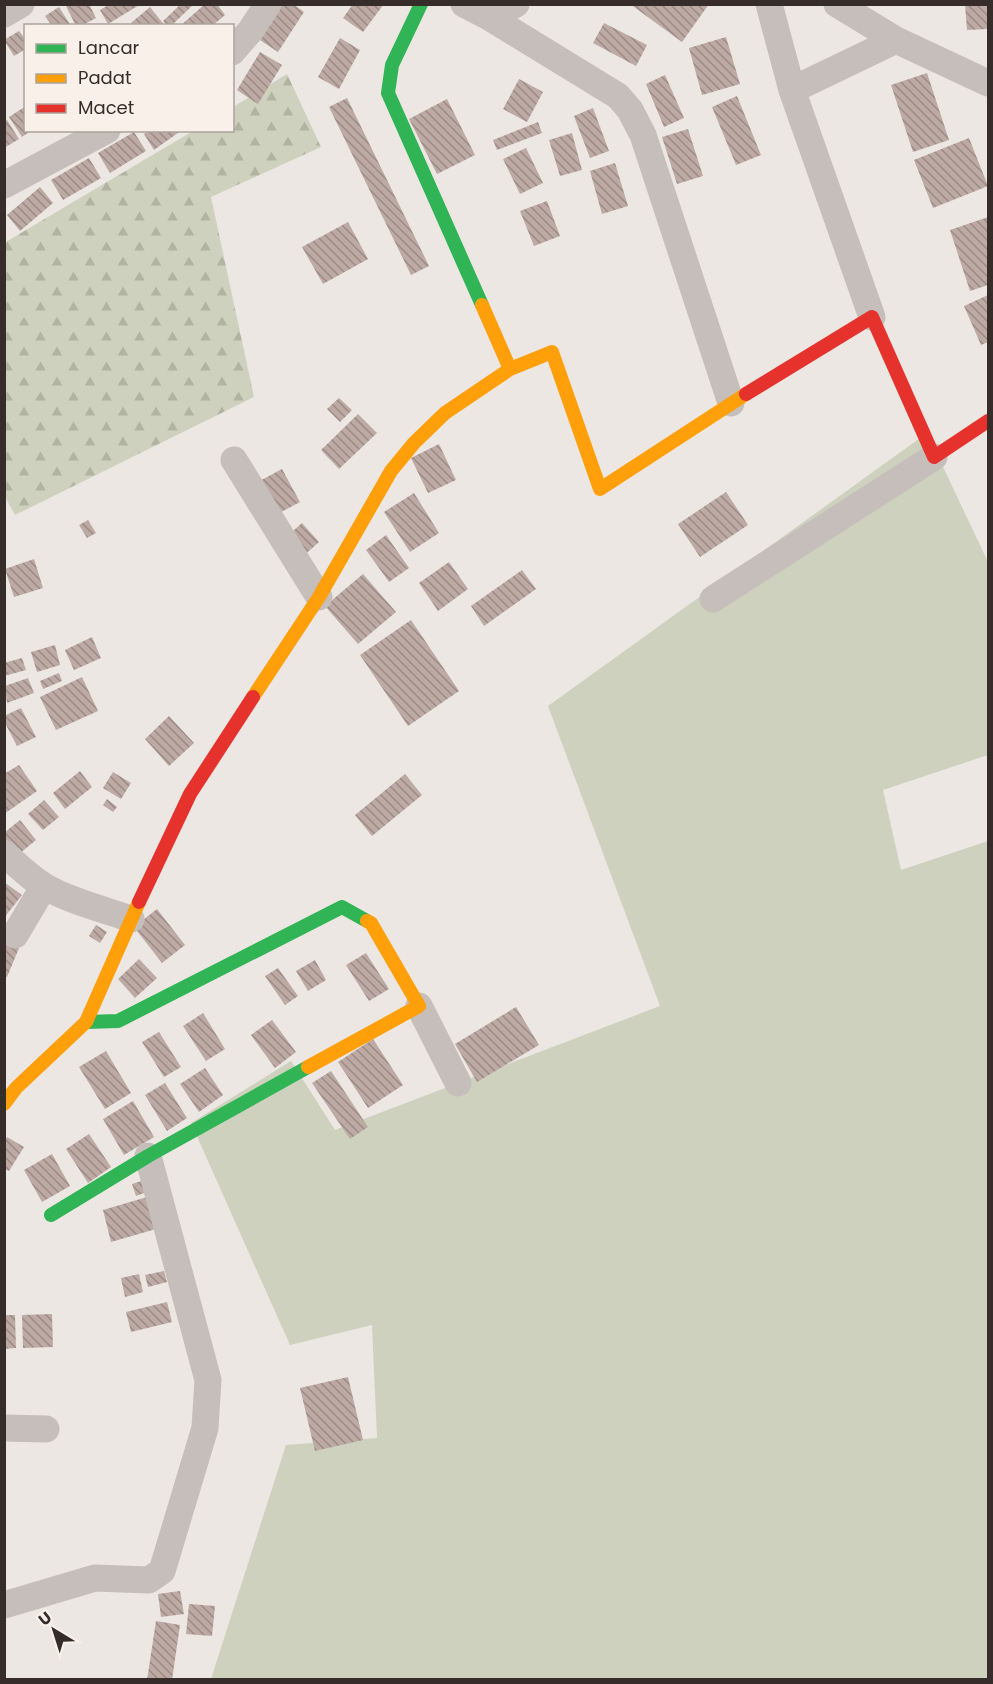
<svg xmlns="http://www.w3.org/2000/svg" width="993" height="1684" font-family="Poppins,sans-serif">
<defs>
<pattern id="forest-firs" width="22" height="20" patternUnits="userSpaceOnUse" patternTransform="scale(1.5)"><rect width="22" height="20" fill="#ced1bd"/><path d="M5 1l3.5 6h-7zM16 11l3.5 6h-7z" fill="#b2b4a2"/></pattern>
<pattern id="building-back-hatch" width="6" height="6" patternUnits="userSpaceOnUse" patternTransform="scale(1.5)"><rect width="6" height="6" fill="#beaaa4"/><path d="M-1 5l2 2M0 0l6 6M5-1l2 2" fill="none" stroke="#9b8b86"/></pattern>
</defs>
<rect width="100%" height="100%" fill="#ece7e2"/>
<path fill="#ced1bd" d="M927,433L988,562V755L883,790L901,870L988,841V1679H211L286,1445L377,1438L372,1325L290,1345L191,1123L291,1061L335,1130L660,1006L548,706Z"/>
<path fill="url(#forest-firs)" d="M287,74L321,147L211,197L254,397L15,515L4,495V243L193,131L232,130L233,107Z"/>
<path fill="url(#building-back-hatch)" d="M68,4H89L96,18L81,26H76L66,6Z
M110,4H141L108,24L100,10Z
M181,4H194L171,26H168L163,21Z
M205,4H217L225,15L212,26H180Z
M283,4H293L304,12L278,52L260,40Z
M353,4H384L363,32L343,18Z
M630,4H709L682,42Z
M965,4H988V29L967,30Z
M59,7L71,26H52L45,16Z
M150,7L165,26H134L131,23Z
M604,23L647,45L636,66L593,43Z
M19,31L26,40V49L14,56L4,40Z
M726,37L740,84L702,95L689,48Z
M340,38L360,50L339,89L318,77Z
M260,52L282,65L258,104L237,90Z
M927,73L949,140L913,152L891,85Z
M665,75L684,118L664,127L646,84Z
M519,79L543,92L527,122L503,109Z
M737,96L761,155L736,165L712,107Z
M347,98L429,266L411,275L329,107Z
M447,99L475,155L437,174L409,119Z
M26,106V130H32L22,137L9,117Z
M593,108L609,151L590,158L574,116Z
M7,120L19,139L4,148V121Z
M538,122L542,133L497,150L493,140Z
M688,129L703,176L677,184L662,137Z
M149,130H182L154,150L144,134Z
M134,132L146,151L110,173L98,153Z
M572,133L582,170L560,176L549,140Z
M969,138L988,186L933,208L914,160Z
M526,148L543,183L520,194L503,159Z
M89,158L101,178L63,200L51,180Z
M615,163L628,206L602,214L590,171Z
M40,187L53,203L20,231L7,215Z
M547,201L560,236L534,246L520,211Z
M988,217V285L970,291L950,230Z
M348,222L368,259L323,284L302,247Z
M988,295V342L981,345L964,306Z
M339,398L352,410L340,422L327,409Z
M358,414L377,433L339,469L321,450Z
M439,444L456,480L428,493L411,458Z
M282,469L300,502L270,518L252,485Z
M726,492L748,525L700,557L678,524Z
M414,493L439,533L410,552L384,512Z
M88,520L96,533L87,538L79,525Z
M302,523L319,542L300,559L283,540Z
M386,535L409,568L389,582L366,550Z
M34,559L43,588L14,597L5,569Z
M449,562L468,589L438,611L419,583Z
M522,570L536,589L484,626L471,606Z
M363,574L396,612L358,644L325,606Z
M411,620L459,691L408,726L360,655Z
M92,637L101,658L74,670L65,650Z
M55,645L60,665L37,672L31,652Z
M22,658L26,670L4,676V663Z
M59,673L62,681L43,689L40,681Z
M82,677L98,711L56,730L40,697Z
M28,678L34,693L7,703L5,686Z
M21,708L36,737L17,746L4,721V716Z
M169,716L194,743L169,766L145,739Z
M19,765L37,791L4,814V774Z
M80,771L92,787L65,809L53,793Z
M113,772L131,783L121,799L103,788Z
M405,774L422,795L372,836L355,815Z
M107,799L117,807L113,812L103,805Z
M44,800L59,817L43,830L28,814Z
M20,820L36,840L13,859L4,848V833Z
M4,882L22,895L4,918Z
M157,909L185,945L162,963L134,927Z
M96,925L107,932L100,943L89,936Z
M4,942L19,948L7,977L4,976Z
M366,953L389,989L369,1001L346,965Z
M139,959L157,978L135,998L118,979Z
M315,960L326,980L308,991L296,971Z
M278,968L298,996L285,1005L265,976Z
M516,1007L539,1045L477,1082L455,1044Z
M203,1013L225,1049L206,1061L183,1026Z
M272,1020L296,1052L275,1068L251,1035Z
M159,1032L181,1067L164,1077L142,1042Z
M373,1039L403,1085L368,1108L338,1062Z
M106,1051L131,1093L105,1109L79,1067Z
M205,1068L223,1095L199,1112L180,1084Z
M331,1071L368,1127L350,1139L312,1083Z
M165,1083L187,1118L167,1131L145,1095Z
M133,1101L154,1137L124,1155L103,1119Z
M89,1134L111,1167L88,1183L66,1149Z
M7,1137L24,1147L9,1171L4,1169V1141Z
M52,1154L70,1186L42,1202L24,1170Z
M144,1180L147,1192L136,1196L132,1184Z
M147,1197L156,1229L111,1242L103,1210Z
M164,1271L167,1282L148,1287L145,1275Z
M139,1274L143,1292L125,1297L121,1278Z
M167,1302L172,1322L131,1332L126,1312Z
M52,1314L53,1347L23,1348L22,1315Z
M4,1315H15L16,1348L4,1349Z
M348,1377L363,1440L315,1451L300,1388Z
M180,1591L184,1614L161,1617L158,1594Z
M189,1604L215,1606L212,1636L186,1634Z
M156,1621L180,1625L172,1680H147Z"/>
<g fill="none" stroke-linecap="round" stroke-linejoin="round">
<path stroke="#c5beba" stroke-width="27" d="M464,4L489,17L516,4
M769,4L792,90L872,317
M837,4L896,40L988,83
M4,14L21,4
M489,17L618,96L630,110L643,135L731,403
M232,52L251,30L268,4
M792,90L896,40
M4,185L107,130
M234,460L319,597
M713,599L934,457
M4,853C17,865 29,877 44,886C70,901 102,909 131,919
M15,935L44,886
M419,1006L458,1083
M4,1428L46,1429
M4,1605L95,1578L149,1580L162,1571L205,1428L208,1380L148,1156"/>
<path stroke="#30b455" stroke-width="14" d="M421,4L392,65L388,93L482,305
M86,1022L118,1021L342,907L367,921
M51,1215L148,1156L308,1067"/>
<path stroke="#ff9f0a" stroke-width="14" d="M510,369L552,352L600,489L746,394
M253,697L319,597L391,471L414,443L445,413L510,369L482,305
M308,1067L419,1006L371,923L367,921
M4,1104L16,1088L86,1022L139,902"/>
<path stroke="#e5322d" stroke-width="14" d="M746,394L872,317L934,457L988,421
M139,902L190,794L253,697"/>
</g>
<rect width="993" height="1684" fill="none" stroke="#362c29" stroke-width="12"/>
<rect x="24" y="24" width="210" height="108" fill="#f8f0e9" stroke="#aaa29c" stroke-width="1.5"/>
<rect x="36" y="44" width="30" height="9" fill="#30b455" stroke="#aaa29c" stroke-width="1.5"/>
<text x="78" y="54" font-size="18" fill="#362c29">Lancar</text>
<rect x="36" y="74" width="30" height="9" fill="#ff9f0a" stroke="#aaa29c" stroke-width="1.5"/>
<text x="78" y="84" font-size="18" fill="#362c29">Padat</text>
<rect x="36" y="104" width="30" height="9" fill="#e5322d" stroke="#aaa29c" stroke-width="1.5"/>
<text x="78" y="114" font-size="18" fill="#362c29">Macet</text>
<g transform="translate(54 1630) rotate(322)" stroke="#f8f0e9" stroke-width="4.5" paint-order="stroke">
<path d="M0-4.5L10 22L0 15L-10 22Z" fill="#362c29"/>
<text y="-9" font-size="16" font-weight="bold" text-anchor="middle" fill="#362c29">U</text>
</g>
</svg>
